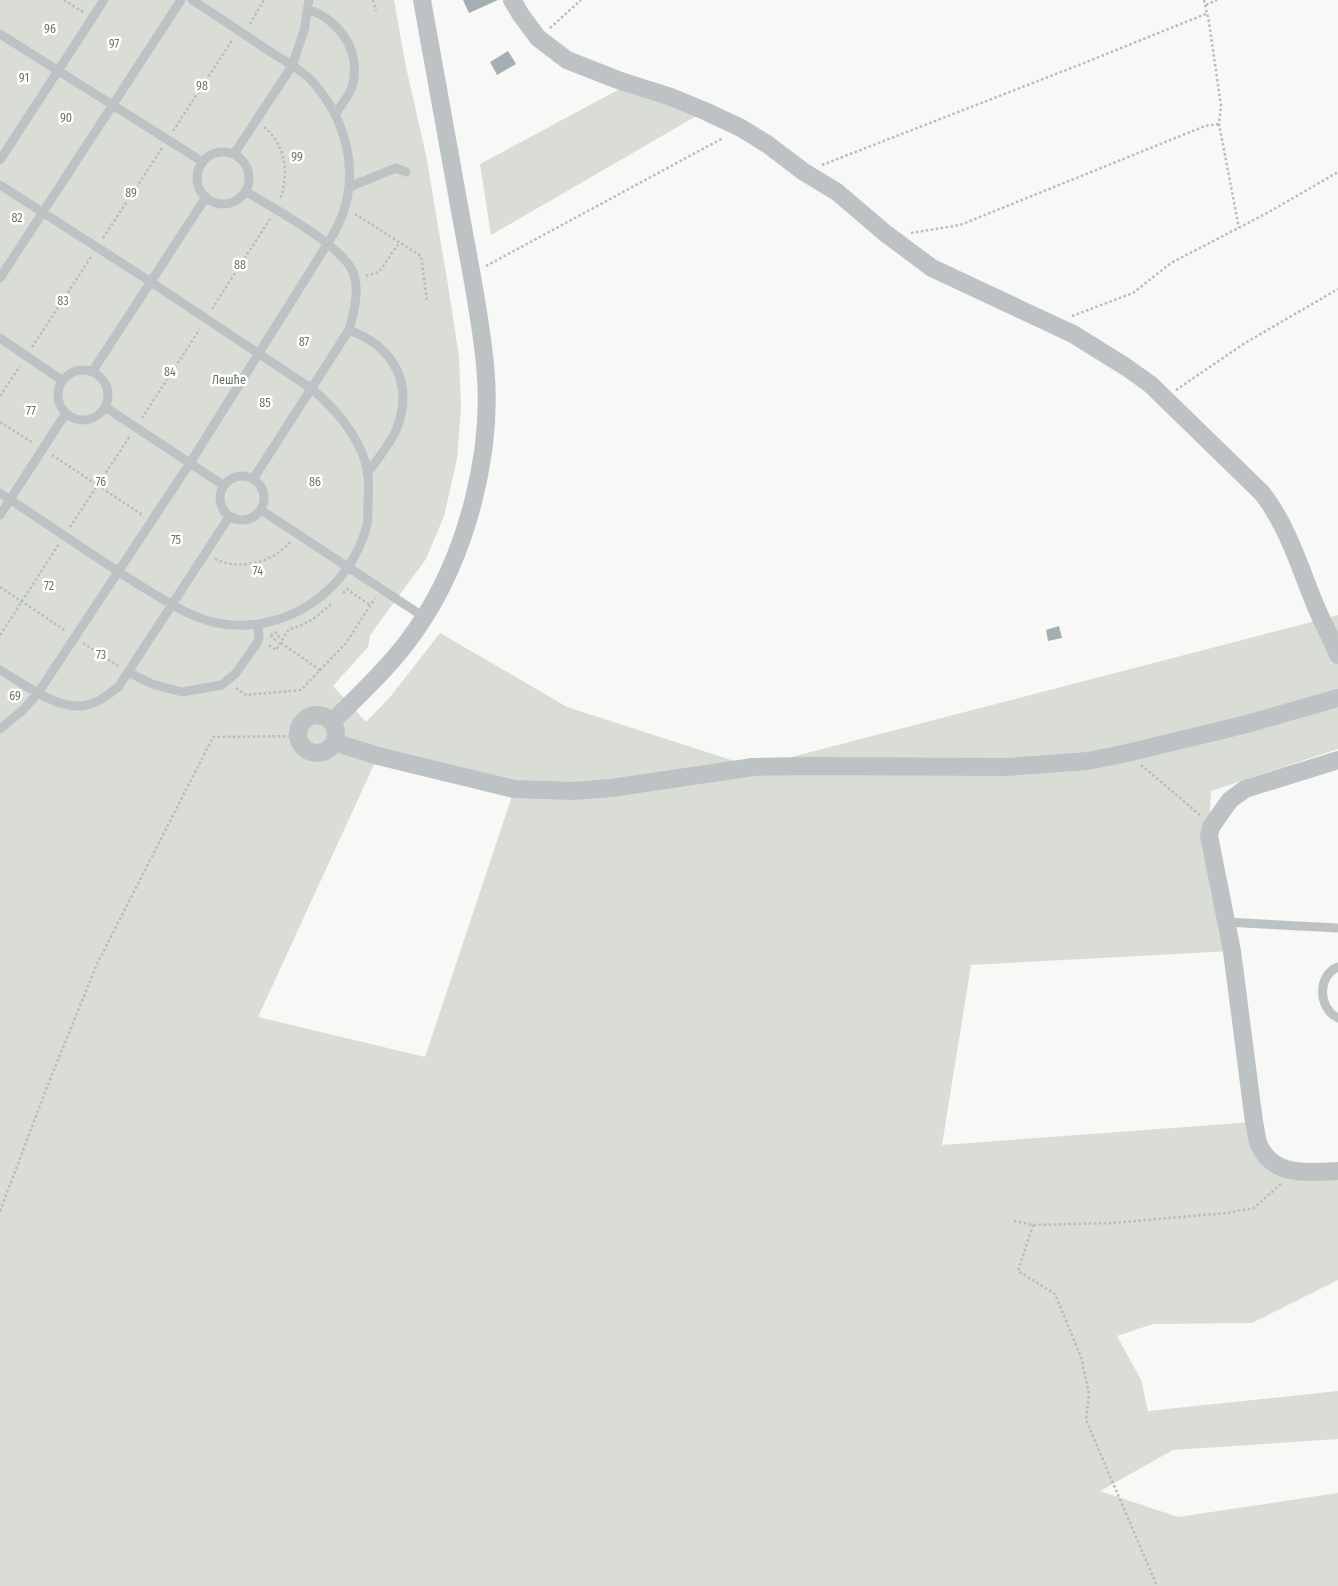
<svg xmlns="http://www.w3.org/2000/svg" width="1338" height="1586" font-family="'Fira Sans Condensed',sans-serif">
<rect width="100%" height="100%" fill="#f8f8f6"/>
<path fill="#d9ddd5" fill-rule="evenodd" d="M0,0H394L406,67L426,155L449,291L459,357L461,408L457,459L444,516L426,559L370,635L368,647L333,686L366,722L390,697L440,633L567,707L753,767L1338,615V749L1211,791L1209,836L1232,951L971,965L942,1145L1254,1122L1268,1157L1294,1172L1338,1169V1280L1252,1323L1153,1324L1117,1336L1141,1380L1148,1411L1338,1391V1439L1173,1450L1100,1491L1178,1517L1338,1493V1586H0ZM378,756L514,790L425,1057L258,1017Z
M629,84L705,111L491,235L480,164Z"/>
<path fill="#a5afb2" d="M463,0H498L469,13Z
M508,51L516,64L497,75L490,62Z
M1059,626L1062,638L1048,641L1046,630Z"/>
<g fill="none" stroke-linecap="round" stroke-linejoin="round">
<path stroke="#b8bcbe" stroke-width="2.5" stroke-dasharray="2.5 2.5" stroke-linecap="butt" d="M64,0L83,12
M373,0L376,11
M1204,0L1209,22L1221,106L1219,124L1239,228
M1206,5L1217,0
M250,24L264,0
M550,28L581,0
M264,127C285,144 290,174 280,199
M173,131L233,39
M822,165L1079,65L1208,13
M355,214L421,256L427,301
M911,233L960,225L1205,126L1219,124
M103,238L162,148
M486,266L723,138
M366,276L379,272L399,243
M212,309L270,219
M1072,316L1133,293L1171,263L1269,212L1338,172
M32,347L91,257
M1176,390L1245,343L1338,289
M0,396L20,366
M142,418L200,329
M0,422L33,443
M52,455L144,516
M70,527L130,436
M215,559C240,571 272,563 290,542
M0,587L66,631
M343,593L347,589L370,605
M271.5 636a3.5 3.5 0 1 1 7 0a3.5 3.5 0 1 1-7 0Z
M0,635L59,544
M83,643L118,666
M281,643L320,670
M269,645L276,650L289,629C306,626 319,615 332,603
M236,688L246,695L301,690L346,643L375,598
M1141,765L1200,815
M0,1211L49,1082L97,964L213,737L298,736
M1014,1221L1033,1225L1113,1223L1226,1213L1254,1208L1282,1183
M1033,1225L1018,1271L1055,1294L1081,1357L1089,1394L1086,1420L1157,1586"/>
<path stroke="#bdc3c5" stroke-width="9" d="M308,9C336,19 358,45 354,77C353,91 343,103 335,114
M0,34L203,162
M197 178a26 26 0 1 1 52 0a26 26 0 1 1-52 0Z
M234,154L292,66L304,31L309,0
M0,160L104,0
M0,185L151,282L312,389C335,409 355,431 365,461C369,473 369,490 368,502C368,510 368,518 367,525C350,591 285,636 217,623C192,618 171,604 149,591C98,560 50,525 0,493
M349,187L396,168L406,172
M245,191C271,207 342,245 353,272C360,290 354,312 349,330L253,479
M0,278L181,0
M349,330C393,346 414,383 397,428C391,443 376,461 367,474
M0,338L63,381
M58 395a25 25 0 1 1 50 0a25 25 0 1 1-50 0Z
M92,372L206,197
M105,407L223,485
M220 498a22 22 0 1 1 44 0a22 22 0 1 1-44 0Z
M261,510L424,617
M0,515L66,413
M0,670C22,683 55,708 81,706C96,705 108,695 119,686L229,517
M128,672L152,684L182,692L222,685L236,673L257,643L259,638L258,624
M0,729L24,709L38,693L190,463L328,243C332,237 336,230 339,223C361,175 347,120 312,81C302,70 285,61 272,53C245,35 219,17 192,0
M1225,922L1338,928
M1338,967C1317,975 1318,1009 1338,1018"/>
<path stroke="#bdc3c5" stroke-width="18" d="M512,0L521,15L538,38L567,60L618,80L671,97L705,111L741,128L767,144L804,172L837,192L885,233L932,268L1073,334L1126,367L1150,384L1262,493C1287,525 1299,565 1314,602C1321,620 1331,637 1338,655
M298 734a19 19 0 1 1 38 0a19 19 0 1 1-38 0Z
M332,722C362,692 394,663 418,627C467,555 494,451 485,364C480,313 469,261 460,211C447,140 434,70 422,0
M334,742L378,756L514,789L574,791L611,788L753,767L807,766L1007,767L1088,761L1127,753L1243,725L1338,698
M1338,760L1245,789L1230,800L1220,814L1211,827L1209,836L1232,951L1254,1122C1256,1129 1256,1138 1259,1145C1274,1178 1309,1172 1338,1171"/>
</g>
<g text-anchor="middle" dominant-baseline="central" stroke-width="5" stroke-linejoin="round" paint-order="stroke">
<g font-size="12" fill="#6a7764" stroke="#fff">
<text x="50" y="29">96</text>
<text x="114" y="44">97</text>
<text x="24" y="78">91</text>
<text x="202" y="86">98</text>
<text x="66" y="118">90</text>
<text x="297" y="157">99</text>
<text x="131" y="193">89</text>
<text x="17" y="218">82</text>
<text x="240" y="265">88</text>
<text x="63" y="301">83</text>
<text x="304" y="342">87</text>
<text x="170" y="372">84</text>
<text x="229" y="380">Лешће</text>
<text x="265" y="403">85</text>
<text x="31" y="411">77</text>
<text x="101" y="482">76</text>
<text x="315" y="482">86</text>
<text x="176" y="540">75</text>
<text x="258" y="571">74</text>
<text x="49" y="586">72</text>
<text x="101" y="655">73</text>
<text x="15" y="696">69</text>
</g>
</g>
</svg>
